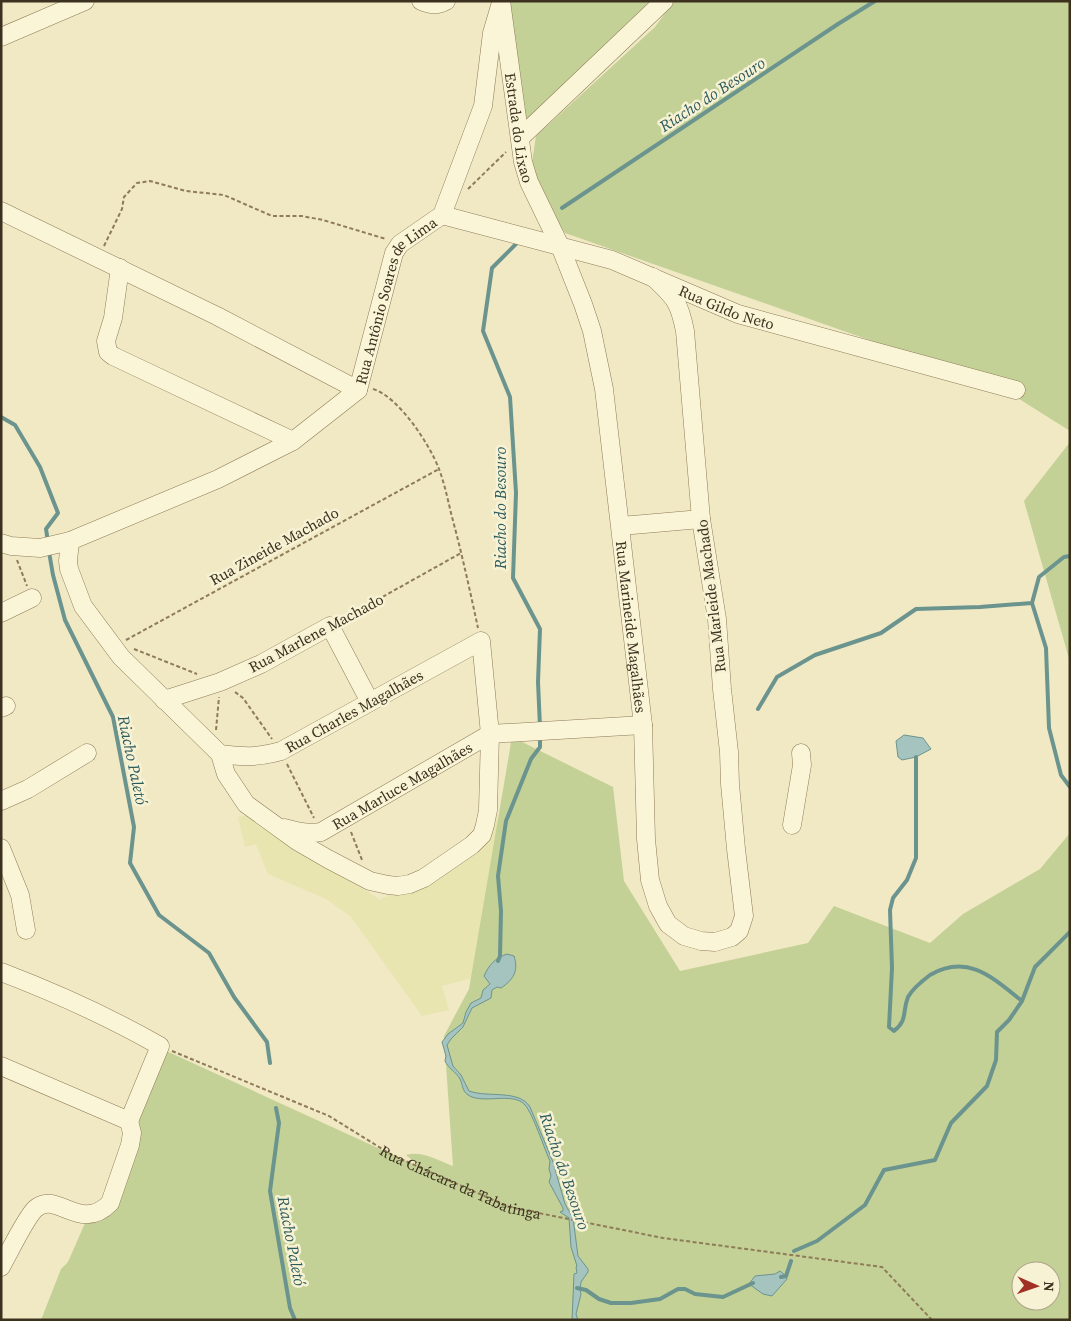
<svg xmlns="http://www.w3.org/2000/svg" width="1071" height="1321" font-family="'Source Serif 4',serif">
<rect width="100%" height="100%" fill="#f1e9c4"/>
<path fill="#e8e5b0" d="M254,814L380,900L400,890L492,829L498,814L496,844L475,977L442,986L449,1010L422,1016L351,917L328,900L268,874L256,844L245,847L238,817Z"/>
<path fill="#c3d196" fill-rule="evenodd" d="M507,1H657L525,124Z
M674,1H1070V431L997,385L565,233L529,182L536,136L655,27Z
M1070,442V662L1024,501Z
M512,737L613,787L624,881L680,971L808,943L834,906L930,943L963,914L1040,869L1070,833V1320H41L61,1269L68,1262L85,1223L94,1219L162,1049L415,1165L417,1164L406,1155C421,1150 439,1161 453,1166L444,1036L469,989ZM1021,1271H1051V1301H1021Z"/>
<path fill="#a6c4bf" stroke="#6b948e" d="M904,735L923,738L931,749L916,757L902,760L898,757L896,741Z
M507,954L514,956C519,971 513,980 501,988L497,987L492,990L491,998L472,1008L463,1027L451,1039L447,1045L453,1066L461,1075L469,1091C488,1098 519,1089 530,1107L553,1162L565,1204L573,1218L578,1256L588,1269V1272L581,1282L580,1289L581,1294L576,1314L578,1320H572L574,1274L577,1273L576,1267L577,1266L571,1247L569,1218L560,1212L563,1211V1208L549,1182L551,1176L549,1169L550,1161C544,1148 533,1114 525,1105C513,1091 483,1105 468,1095C462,1091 463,1085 460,1079C456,1072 448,1068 445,1061L446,1056L442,1042L448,1034L463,1023L466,1012L471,1003L481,998L483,990L490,984L484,976C489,965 495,958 507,954Z
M780,1271L786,1276L787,1279L772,1296L763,1294L749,1284L755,1276L775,1274Z"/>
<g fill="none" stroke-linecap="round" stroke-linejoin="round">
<path stroke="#6b948e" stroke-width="4" d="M562,208L838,24L875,1
M519,241L492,268L483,331L510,397L516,493L513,578L540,629L538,682L540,727
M1,417L15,425L40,467L58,513L46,529L48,542
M49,552L53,575L65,620L113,717L134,827L130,863L159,915L209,953L234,997L267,1042L270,1063
M1070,556L1064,557L1039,577L1032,603L1046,648L1049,728L1061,775L1070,787
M758,709L777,677L815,655L881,633L916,609L980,607L1032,603
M916,757V858L907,880L893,898L890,910L892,968L889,1027L894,1031C908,1020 902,1012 908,997C913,988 922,981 930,975C968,953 993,978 1022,1001
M498,961L500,956L501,911L498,876L506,821L531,759L540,747V737
M276,1108L279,1123L270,1191L290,1308L295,1320
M794,1251L817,1241L865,1205L884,1170L935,1160L951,1123L987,1086L996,1060L997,1032L1009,1020L1022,1001L1035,967L1070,932
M781,1277L786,1276L791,1261
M577,1288L586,1290L599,1299L611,1303H631L660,1299L678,1289H685L695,1294L723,1297L753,1283"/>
<g stroke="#8e7b58" stroke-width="19">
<g id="minor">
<path d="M421,1C431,5 437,6 446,1"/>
<path id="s2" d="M501,1L523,162L529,182L560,246L583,304L592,331L604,389L643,725L646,839L650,880L658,906L668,924L684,936L701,941L715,942L732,937L739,931L744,916L736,849L730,784L729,752L722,689L717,619L701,519L685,331C679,301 675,298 653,277"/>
<path d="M1,37L85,1"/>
<path d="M520,138L664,1"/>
<path d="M1,211L217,316L358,390"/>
<path id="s3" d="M442,215L612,260L738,314L1016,390"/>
<path d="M120,268L113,318L106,341L108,352L113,356L293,441"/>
<path d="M621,526L701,519"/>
<path d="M70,541L68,561L69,569L83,606L121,657L220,754L226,774L246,804L297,841L328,859L370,881L388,885L398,886L410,884L424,878L472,845L482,835L485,825L488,810L490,734L481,641L281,751C256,758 245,757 220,754"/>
<path id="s4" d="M1,543L11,546L40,548L70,541L218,479L293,441L358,390L394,253L400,244L442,215L483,106L492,33L500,6"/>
<path d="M1,613L32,598"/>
<path d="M164,700L220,682L261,664L330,626L370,702"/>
<path d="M1,708L6,706"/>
<path d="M1,801L28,789L87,753"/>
<path d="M792,825L802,765L801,753"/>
<path id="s5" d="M285,828C298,832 308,834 321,832L490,734L643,725"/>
<path d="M1,848L20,895L26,930"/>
<path d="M1,972C56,993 109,1017 160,1046L129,1121"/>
<path d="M1,1066L129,1121L132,1133L130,1145L110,1203C80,1234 56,1189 35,1209C25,1219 9,1253 1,1267"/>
</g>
</g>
<g stroke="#8e7b58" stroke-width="2" stroke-dasharray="4 2.5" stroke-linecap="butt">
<path d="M468,189L506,152"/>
<path d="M104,246L122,209L124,197L137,183L150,181L186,191L224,195L272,216H302L323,220L386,239"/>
<path d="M373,389C399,397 430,445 439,469C445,485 448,501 452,517C462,554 470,591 478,628"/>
<path d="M17,560L27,586"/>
<path d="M343,619L461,553"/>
<path d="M126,640L439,469"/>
<path d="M134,649L197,674"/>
<path d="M235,692L243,698L272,739"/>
<path d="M216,730L219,697"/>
<path d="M287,764L314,818"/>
<path d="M351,832L362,860"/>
<path id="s1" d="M172,1051L329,1116L392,1155L509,1207L663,1238L882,1267L932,1320"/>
</g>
<use href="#minor" stroke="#fbf5d8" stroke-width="18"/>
</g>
<g text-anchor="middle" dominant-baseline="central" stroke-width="5" stroke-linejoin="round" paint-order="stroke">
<g font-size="15" fill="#3c301e" stroke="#f8f2d4">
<text stroke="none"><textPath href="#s2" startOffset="128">Estrada do Lixao</textPath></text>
<text stroke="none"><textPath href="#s4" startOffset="498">Rua Antônio Soares de Lima</textPath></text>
<text stroke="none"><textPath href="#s3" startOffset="300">Rua Gildo Neto</textPath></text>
<text transform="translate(274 546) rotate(-29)">Rua Zineide Machado</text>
<text transform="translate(711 596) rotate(-97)">Rua Marleide Machado</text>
<text stroke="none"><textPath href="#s2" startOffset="644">Rua Marineide Magalhães</textPath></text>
<text transform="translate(316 633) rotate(-28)">Rua Marlene Machado</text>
<text transform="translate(354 711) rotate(-29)">Rua Charles Magalhães</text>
<text stroke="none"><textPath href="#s5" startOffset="130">Rua Marluce Magalhães</textPath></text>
<text stroke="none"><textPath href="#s1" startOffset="318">Rua Chácara da Tabatinga</textPath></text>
</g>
<g font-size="16" font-style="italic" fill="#2c5b5d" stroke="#f8f2d4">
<text transform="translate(712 94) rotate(-33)">Riacho do Besouro</text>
<text transform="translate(500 508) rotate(-90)">Riacho do Besouro</text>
<text transform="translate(133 760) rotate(78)">Riacho Paletó</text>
<text transform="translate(565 1171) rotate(71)">Riacho do Besouro</text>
<text transform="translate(292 1241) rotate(79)">Riacho Paletó</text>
</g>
</g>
<rect width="1071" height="1321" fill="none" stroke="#3c301e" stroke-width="5"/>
<g transform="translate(1036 1286) rotate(92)"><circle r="24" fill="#f8f2d4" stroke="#ada48b"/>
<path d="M0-4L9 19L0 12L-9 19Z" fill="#a13124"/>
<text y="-8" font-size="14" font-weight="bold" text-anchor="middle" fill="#3c301e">N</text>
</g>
</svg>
